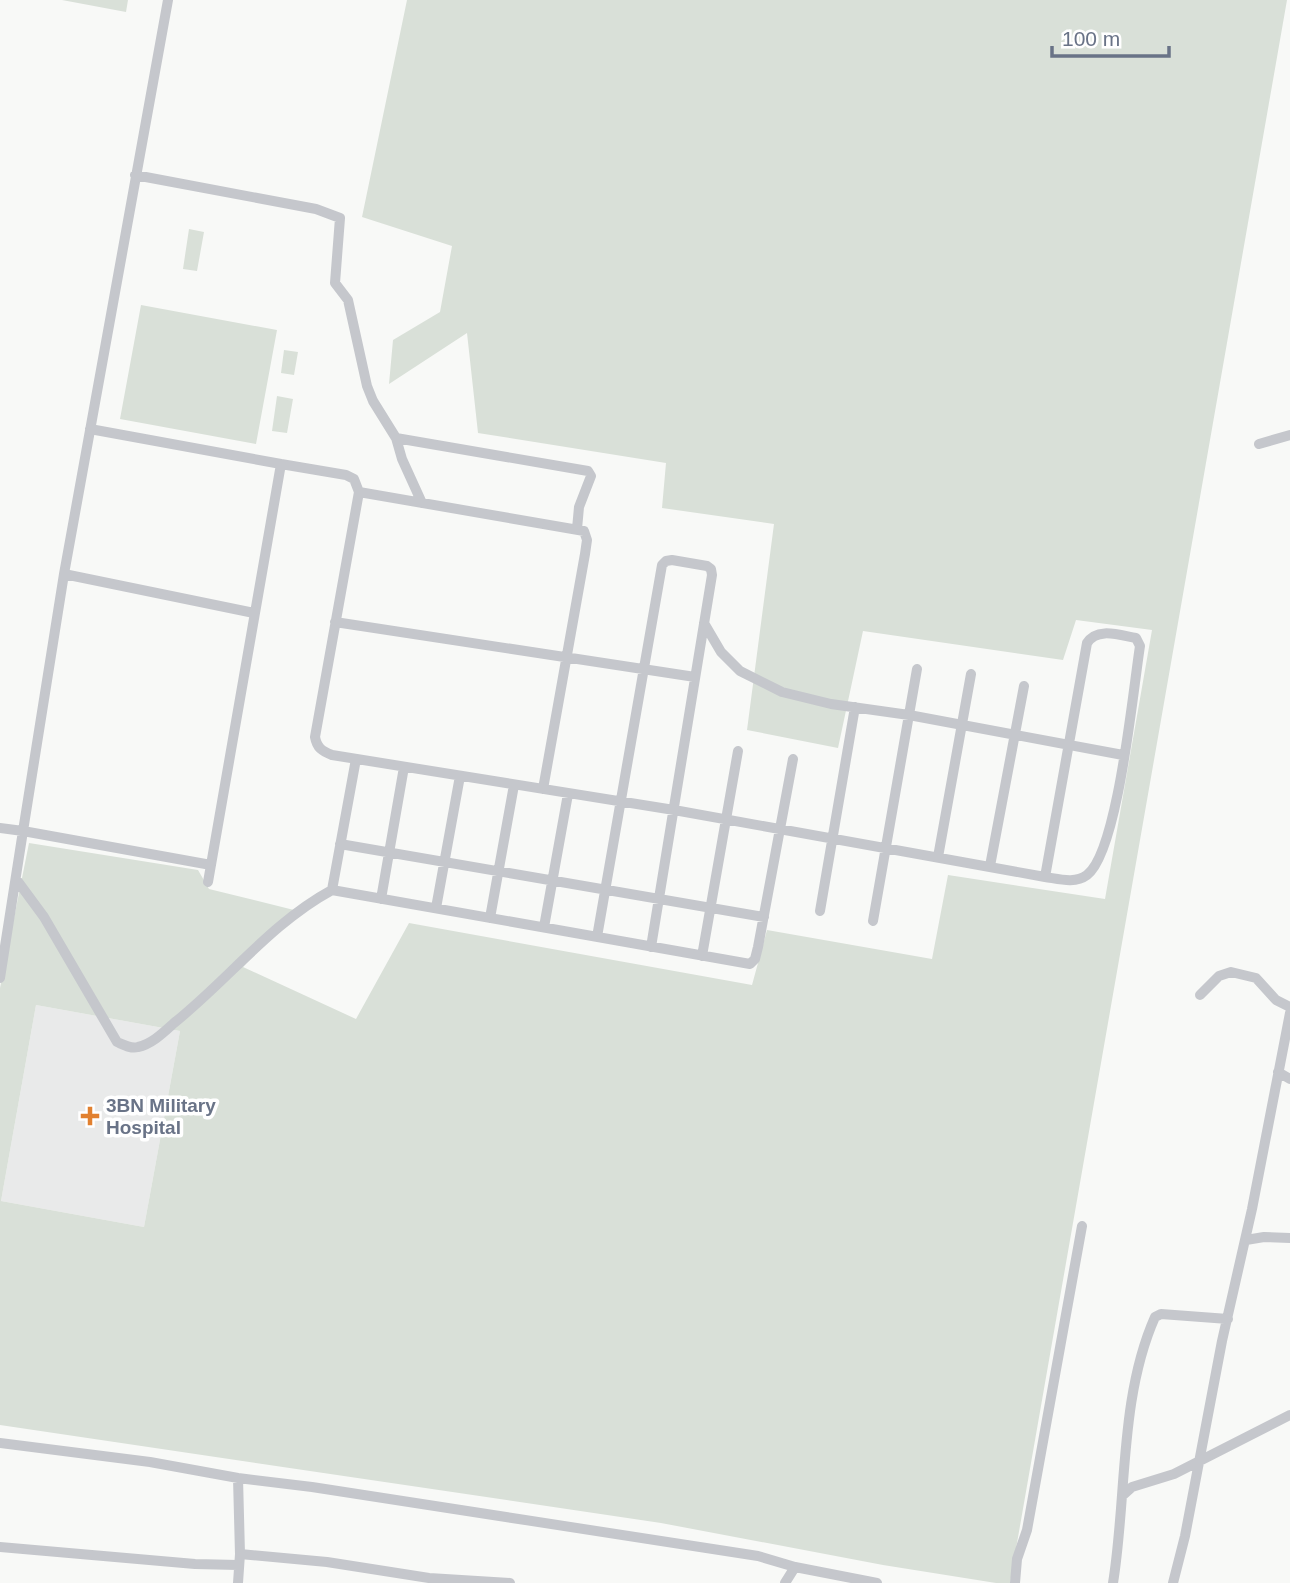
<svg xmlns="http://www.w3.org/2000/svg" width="1290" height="1583" font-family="Arial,sans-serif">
<rect width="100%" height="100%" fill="#f8f9f7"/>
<path fill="#e9eaea" d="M36,1005L180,1031L144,1227L1,1201Z"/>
<path fill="#d9e0d8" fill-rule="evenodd" d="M62,0H128L126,12Z
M407,0H1287L1010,1583H996L883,1565L661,1523L0,1425V988L29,843L198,870L209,889L294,910L243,967L356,1019L409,923L752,985L767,930L932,959L948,875L1105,899L1152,630L1076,620L1063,660L863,631L838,748L747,730L774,524L662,508L666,463L478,433L467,333L389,384L393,340L440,312L452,246L362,217ZM36,1005L180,1031L144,1227L1,1201Z
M189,229L204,232L197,271L183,269Z
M141,305L277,330L256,444L120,419Z
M284,350L298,352L294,375L281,373Z
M277,396L293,399L287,433L272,431Z"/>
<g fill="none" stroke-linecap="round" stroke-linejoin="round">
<path stroke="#c5c7cc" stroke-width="10" d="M135,175L316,209L340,218L335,283L348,300L367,386L373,401L396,438L402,459L422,503
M90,429L281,464L208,882
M396,438L588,471L591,476L579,507L577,529
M1259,444L1290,435
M281,464L346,475L354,479L359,492L315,737C317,748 322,751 332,755L674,810L1045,877C1059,879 1075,884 1087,875C1118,852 1133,690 1140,646L1136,638C1119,635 1097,627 1087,643L1045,877
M359,492L584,531L587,540L585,554L543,789
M64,574L254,613
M335,622L695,677
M704,623L721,652L740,671L782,692L831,704L909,715L1123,755
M0,828L23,831L64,574L168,0
M340,844L764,917
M938,857L971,674
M990,866L1024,686
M16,879L44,917L117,1042C124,1045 131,1049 138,1047C152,1044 164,1032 174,1023C228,980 271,923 332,890L750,964L755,959L758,947L793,759
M332,890L356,759
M381,899L404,767
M436,908L460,776
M820,911L855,707
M490,918L514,785
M873,921L917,669
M544,927L568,794
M597,937L662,565L666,561L672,560L707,566L711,569L712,575L651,947
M702,956L738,751
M0,978L23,831L211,865
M1200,995L1219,976L1231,972L1256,978L1276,1000L1290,1007
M1278,1072L1290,1079
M1246,1240L1264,1237L1290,1238
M0,1443L150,1462L238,1478L312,1487L758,1556L795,1567L877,1583
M1122,1496L1132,1487L1174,1474L1290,1415
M0,1547L195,1564L238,1565
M240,1554L327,1562L429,1578L510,1583
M238,1583L240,1554L238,1478
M785,1583L795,1567
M1015,1583L1017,1559L1027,1530L1082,1226
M1113,1583C1127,1497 1119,1398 1155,1317L1161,1314L1228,1319
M1173,1583L1185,1536L1222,1341L1252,1209L1290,1013"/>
</g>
<path fill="#e1802f" stroke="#fff" stroke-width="2.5" d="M86.5 1105.5h7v7h7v7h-7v7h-7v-7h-7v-7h7z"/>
<g text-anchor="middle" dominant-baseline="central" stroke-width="7" stroke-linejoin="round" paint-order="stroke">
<g font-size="19" font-weight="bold" fill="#697387" stroke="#fff" text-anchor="start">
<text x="106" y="1105">3BN Military<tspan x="106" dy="22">Hospital</tspan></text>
</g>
</g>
<path d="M1052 46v10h117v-10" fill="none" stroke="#697387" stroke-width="3.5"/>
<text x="1062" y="46" font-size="21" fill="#697387" stroke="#ffffff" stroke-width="5" paint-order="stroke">100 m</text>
</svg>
